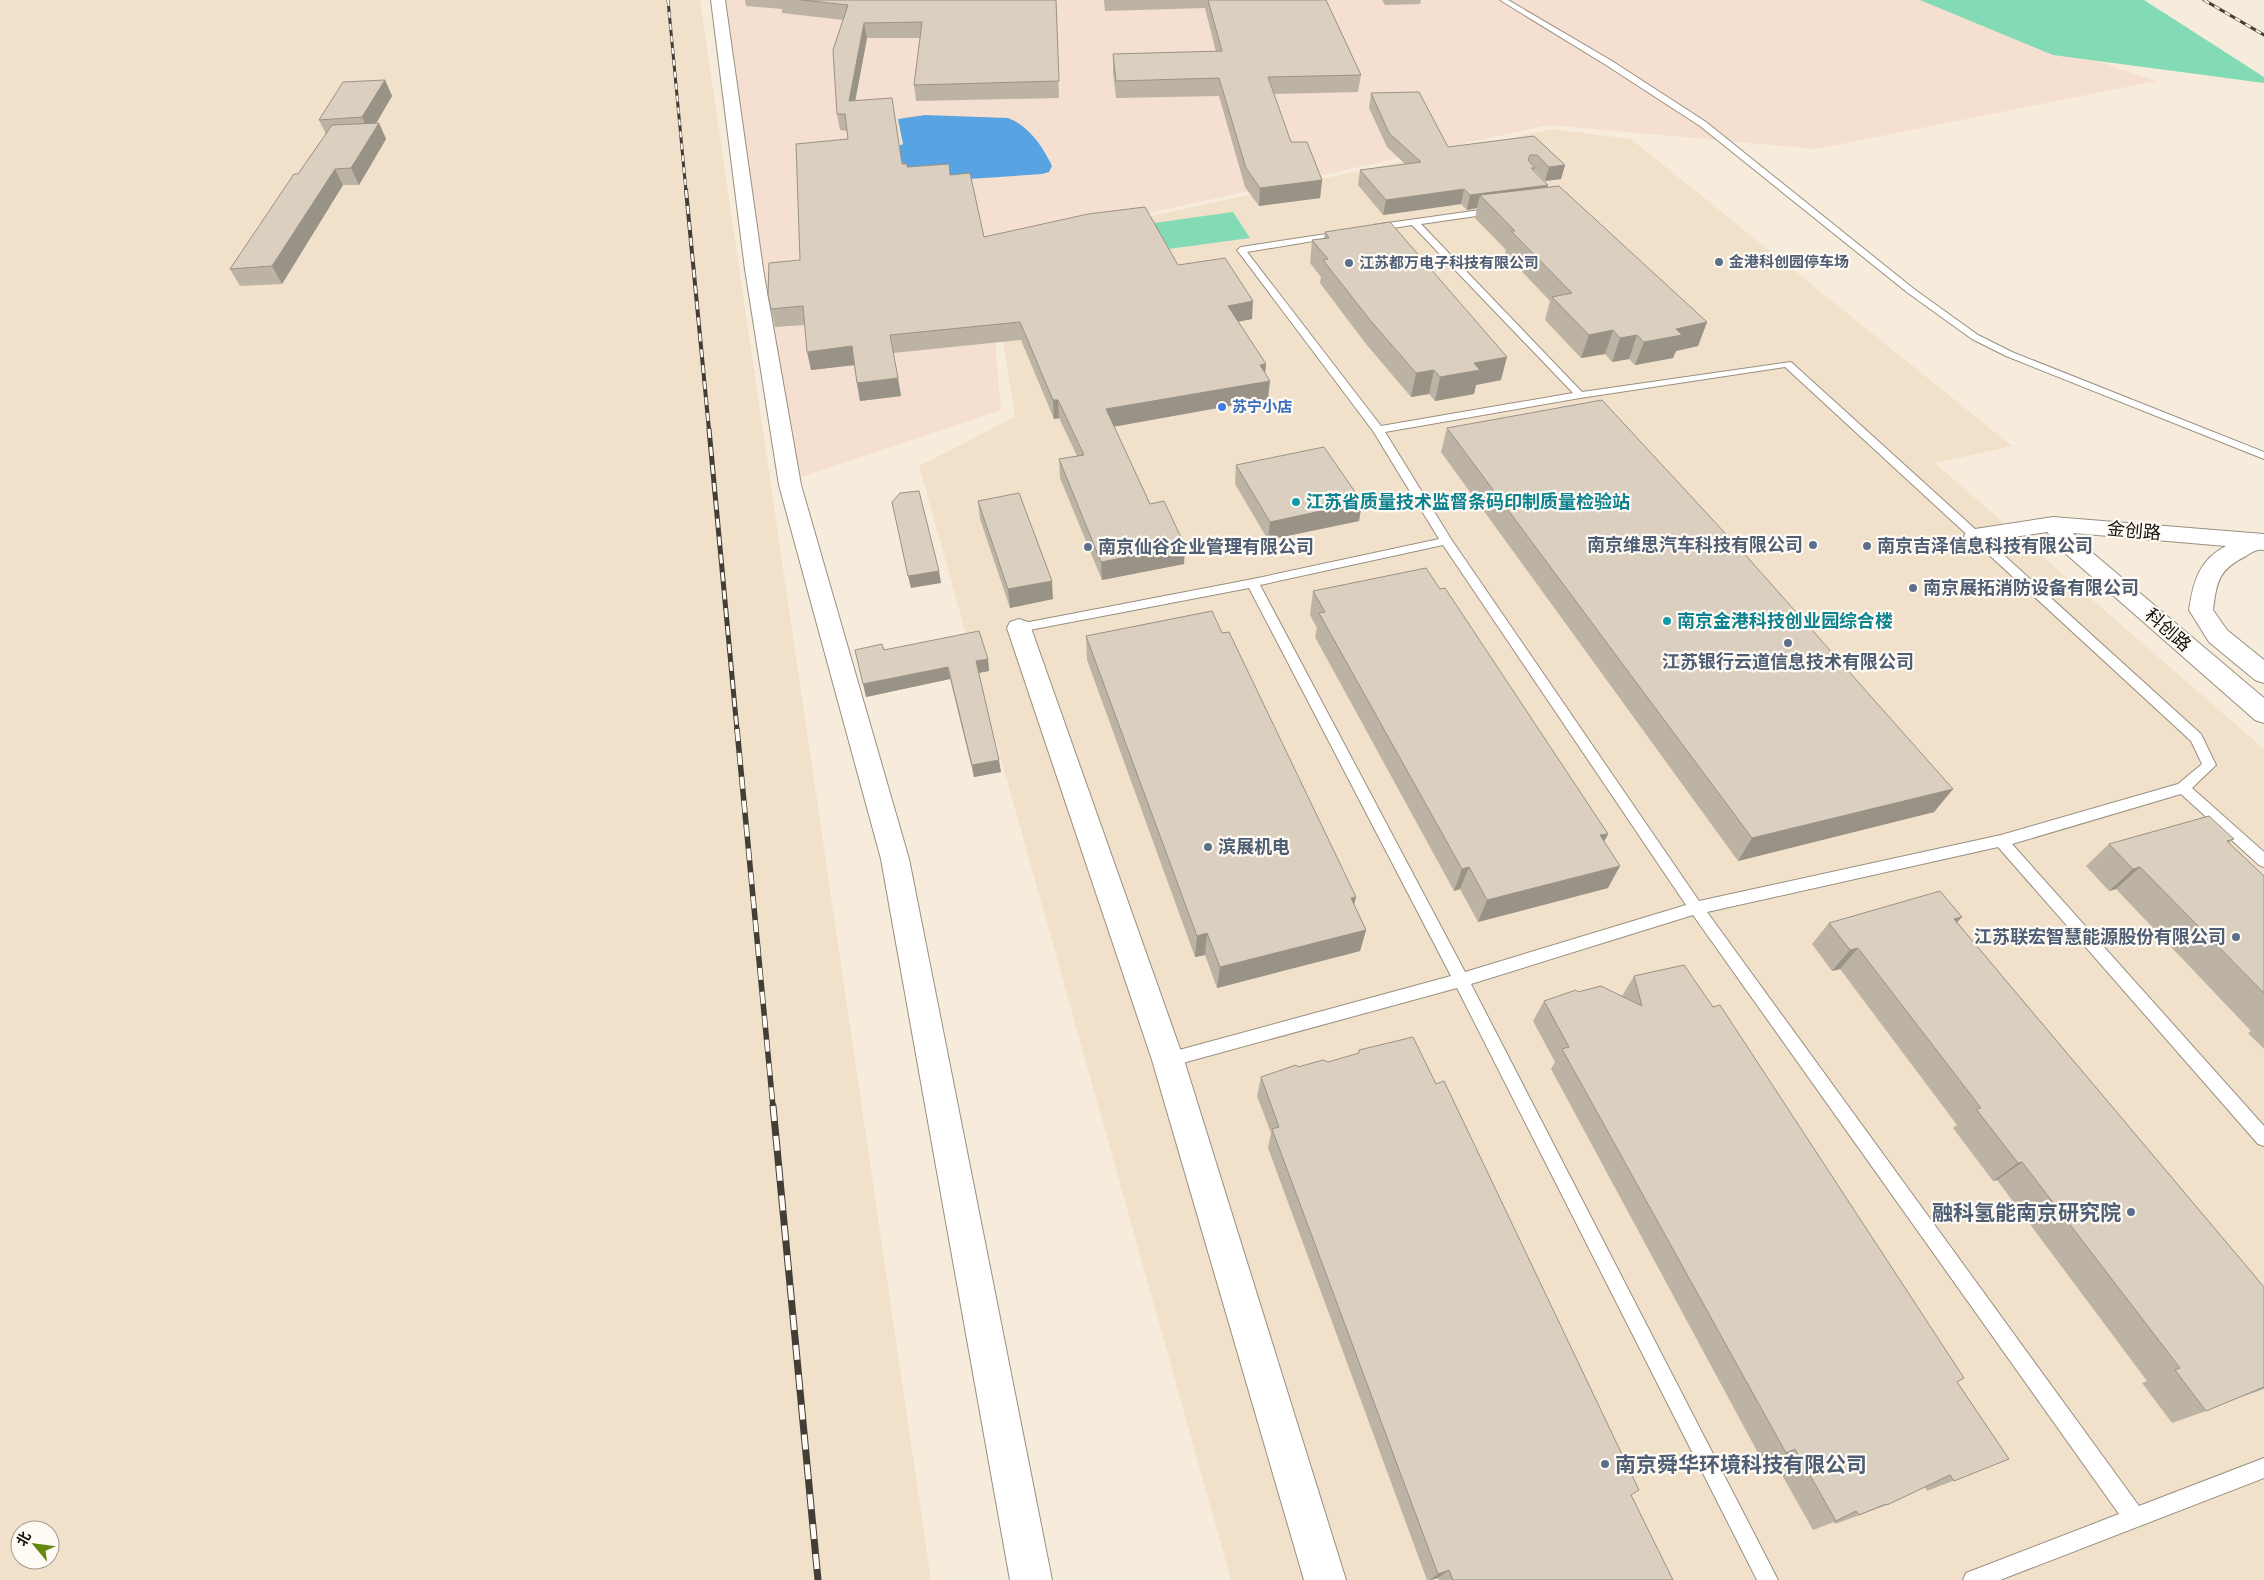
<svg xmlns="http://www.w3.org/2000/svg" width="2264" height="1580" font-family="Figtree,'Noto Sans SC',sans-serif">
<rect width="100%" height="100%" fill="#f7ecdb"/>
<path fill="#f1e1ca" fill-rule="evenodd" d="M0,0H700L931,1580H0ZM20,1530H50V1560H20Z
M1552,129L1631,139L2012,446L1935,463L2264,749V1580H1231L919,466L1015,417L989,251Z"/>
<path fill="#f4dfd1" d="M726,0H1920L2156,81L1816,149L1549,125L987,249L1001,410L792,480L733,92Z"/>
<path fill="#82dbb4" d="M1920,0H2144L2264,77V83L2053,55Z
M1233,212L1250,238L1161,250L1147,224Z"/>
<path fill="#58a3e1" d="M925,115L1008,118C1029,126 1043,147 1052,166L1049,172L1042,174L910,183L897,147L903,144L898,119Z"/>
<g fill="none" stroke-linecap="round" stroke-linejoin="round">
<g stroke="#998f80" stroke-width="2">
<path id="lane" d="M1500,0H1508L1612,61L1706,122L1914,289L1978,335L2012,352L2264,452V459L2006,356L1972,339L1908,293L1700,126L1606,65Z
M1494,208L1497,209V213L1421,224L1582,392L1791,362L2201,734L2216,765L2192,788L2264,852V867L2259,865L2181,794L2012,844L2264,1126V1146L2258,1144L1998,847L1707,912L2139,1506L2264,1458V1478L2000,1580H1963L1966,1573L2119,1514L1693,915L1471,984L1778,1580H1757L1457,988L1168,1067L1162,1065L1160,1060L1162,1055L1168,1053L1451,976L1249,588L1019,632L1013,628L1019,624L1253,579L1439,539L1373,431L1237,250L1241,247L1346,231L1347,233L1343,236L1247,252L1381,426L1573,393L1412,225L1374,231L1370,228L1374,225ZM1785,367L2191,741L2202,764L2178,784L2001,835L1699,901L1451,539L1385,432L1580,398ZM1443,545L1686,905L1465,972L1260,585Z"/>
</g>
<g stroke="#998f80" stroke-width="2">
<path id="street" d="M711,0H725L763,269L801,485L909,859L1052,1580H1010L881,859L779,485L745,269Z
M1019,619L1028,622L1031,628L1184,1060L1346,1580H1304L1152,1060L1007,628L1010,622Z"/>
</g>
<g stroke="#998f80" stroke-width="2">
<path id="secondary" d="M2053,517L2264,534V550C2257,549 2252,552 2246,556C2218,570 2217,581 2213,610L2227,630L2264,660V683L2255,680L2209,642L2189,610C2193,582 2199,560 2226,546L2073,533L2082,544L2264,698V723L2255,720L2066,554L2047,532L1975,543L1967,541L1964,536L1967,531L1975,529Z"/>
</g>
<use href="#lane" fill="#fff" fill-rule="evenodd"/>
<use href="#street" fill="#fff" fill-rule="evenodd"/>
<use href="#secondary" fill="#fff" fill-rule="evenodd"/>
<g stroke="#423d35" stroke-width="3">
<path id="rail-far4" d="M668,0L686,191
M2204,0L2264,35"/>
</g>
<g stroke="#423d35" stroke-width="4">
<path id="rail-far3" d="M686,190L709,430"/>
</g>
<g stroke="#423d35" stroke-width="5">
<path id="rail-far2" d="M709,429L737,730"/>
</g>
<g stroke="#423d35" stroke-width="5.5">
<path id="rail-far1" d="M737,729L773,1107"/>
</g>
<g stroke="#423d35" stroke-width="7">
<path id="rail" d="M773,1106L818,1580"/>
</g>
<use href="#rail-far4" stroke="#fffaf3" stroke-width="2" stroke-dasharray="6" stroke-linecap="butt"/>
<use href="#rail-far3" stroke="#fffaf3" stroke-width="2.5" stroke-dasharray="8" stroke-linecap="butt"/>
<use href="#rail-far2" stroke="#fffaf3" stroke-width="3" stroke-dasharray="9" stroke-linecap="butt"/>
<use href="#rail-far1" stroke="#fffaf3" stroke-width="4" stroke-dasharray="12" stroke-linecap="butt"/>
<use href="#rail" stroke="#fffaf3" stroke-width="5" stroke-dasharray="15" stroke-linecap="butt"/>
</g>
<path fill="#bcb3a5" d="M745,0H1056L1059,98L916,101L914,85L920,38H867L855,101L902,164L907,167L950,175L984,237L1178,265L1252,319L1238,321L1266,364L1265,373L1268,399L1114,426L1150,504L1185,546L1184,564L1102,580L1060,478L1059,459L1077,456L1059,418L1054,419L1021,340L893,353L901,396L860,401L854,365L811,370L805,325L775,327L771,309L800,260L848,139L847,131L840,130L837,114L843,20L782,13V9L746,6Z
M1104,0H1326L1361,75L1358,92L1274,94L1291,142L1322,180L1320,198L1259,206L1245,187L1219,96L1116,98L1113,72V54L1216,52L1205,8L1105,11Z
M1382,0H1421L1420,4L1385,5Z
M385,80L392,96L376,123H379L386,139L359,185H343L282,284L240,286L230,269L298,174L326,134L319,120Z
M1371,93L1448,147L1534,136L1565,165L1561,179L1545,181L1534,170V171L1548,187L1707,322L1698,346L1676,351L1673,358L1635,365L1629,359L1612,362L1605,354L1581,358L1545,320L1550,301L1505,254L1506,250L1475,218L1477,208L1467,210L1461,204L1383,215L1358,185L1360,170L1405,164L1387,147L1369,108Z
M1325,232L1501,380L1476,385L1474,394L1435,401L1429,394L1411,397L1366,344L1320,283L1321,277L1310,263L1312,240L1324,238Z
M1447,428L1953,789L1934,812L1738,861L1441,452Z
M1236,465L1362,502L1359,521L1268,540L1235,484Z
M978,501L1053,599L1010,608L980,519Z
M1440,589L1608,834L1604,841L1608,888L1478,922L1460,889L1454,891L1315,637L1317,628L1310,615L1313,591Z
M1222,633L1356,897L1354,904L1366,930L1360,951L1217,988L1205,955L1195,957L1087,660L1086,636Z
M884,650L988,659L989,671L979,673L1001,772L974,777L950,679L866,697Z
M2234,839L2229,843L2264,876V1049L2248,1033L2251,1031L2116,889L2109,891L2086,866L2109,844Z
M1962,917L1957,922L2264,1287V1389L2235,1399L2206,1411L2172,1423L2142,1383L2147,1381L1997,1180L1993,1181L1953,1128L1957,1125L1840,969L1832,971L1812,944L1829,923Z
M1634,976L1957,1382L2009,1459L1927,1491L1925,1487L1887,1505L1835,1524L1834,1522L1813,1530L1774,1461L1764,1464L1551,1069L1555,1062L1533,1021L1544,1001L1578,992L1622,996Z
M1359,1050L1631,1495L1673,1580H1439L1438,1578L1432,1580H1427L1268,1148L1271,1133L1257,1096L1261,1077L1298,1067L1328,1062L1358,1054Z"/>
<path fill="#999286" d="M864,23L867,38L852,118L849,101Z
M385,80L392,96L370,134L362,117Z
M379,123L386,139L359,185L351,168Z
M1565,165L1561,179L1545,181L1549,167Z
M335,169L343,185L282,284L272,266Z
M1322,180L1320,198L1259,206L1260,188Z
M1548,185L1544,200L1480,195L1477,208L1467,210L1470,195Z
M1464,189L1461,204L1383,215L1386,200Z
M1253,301L1252,319L1227,324L1228,306Z
M1707,322L1698,346L1676,351L1673,358L1635,365L1644,342L1676,329Z
M1613,330L1605,354L1581,358L1589,335Z
M1637,335L1629,359L1612,362L1620,338Z
M852,346L855,365L811,370L807,352Z
M1507,357L1501,380L1476,385L1474,394L1435,401L1440,377L1474,363Z
M1266,364L1264,382L1270,381L1268,399L1107,428L1106,409Z
M1434,370L1429,394L1411,397L1416,373Z
M898,378L901,396L860,401L857,383Z
M1053,400H1058L1059,418L1054,419Z
M1362,502L1359,521L1268,540L1270,522Z
M1185,546L1184,564L1102,580L1101,562Z
M939,571L941,583L911,588L908,576Z
M1052,581L1053,599L1010,608L1008,589Z
M988,659L989,671L978,673L976,661Z
M948,667L950,679L866,697L863,684Z
M999,760L1001,772L974,777L972,765Z
M1953,789L1934,812L1738,861L1752,838Z
M1608,834L1597,856L1600,835Z
M1620,866L1608,888L1478,922L1487,900Z
M1469,867L1460,889L1454,891L1462,869Z
M2140,867L2116,889L2109,891L2133,869Z
M1356,897L1350,919L1351,898Z
M1962,917L1941,939L1954,919Z
M1366,930L1360,951L1217,988L1220,967Z
M1207,933L1205,955L1195,957L1197,936Z
M1858,948L1840,969L1832,971L1850,950Z
M2022,1162L1997,1180L1993,1181L2018,1163Z
M1795,1449L1774,1461L1764,1464L1786,1453Z
M1449,1570L1438,1578L1430,1580L1438,1574Z"/>
<path fill="#dbd0c0" stroke="#999286" d="M801,0H1056L1059,81L914,85L922,22L864,23L849,101L892,98L902,164H907V167L949,164L950,175L970,173L984,237L1088,214L1145,207L1178,265L1225,258L1253,301L1228,306L1266,364L1260,365L1270,381L1106,409L1150,504L1164,501L1185,546L1101,562L1059,459L1084,455L1058,400H1053L1020,322L890,335L898,378L857,383L852,346L807,352L803,306L771,309L768,295L769,263L800,260L796,144L848,139L845,114H837L833,50L848,5Z
M1208,0H1326L1361,75L1268,77L1291,142H1307L1322,180L1260,188L1246,168L1219,78L1116,81L1113,54L1222,51Z
M385,80L362,117L319,120L343,82Z
M1419,92L1448,147L1534,136L1565,165L1549,167L1537,155H1530L1528,160L1535,168H1531L1548,185L1470,195L1464,189L1386,200L1360,170L1421,162L1389,133L1371,93Z
M379,123L351,168L335,169L272,266L230,269L294,174H298L332,125Z
M1559,186L1707,322L1676,329L1682,335L1644,342L1637,335L1620,338L1613,330L1589,335L1552,297L1572,293L1511,231H1515L1480,195Z
M1390,222L1507,357L1474,363L1480,370L1440,377L1434,370L1416,373L1370,320L1323,260L1328,259L1312,240L1329,238L1325,232Z
M1602,400L1749,559L1953,789L1752,838L1447,428Z
M1324,447L1362,502L1270,522L1236,465Z
M919,491L939,571L908,576L892,502L900,493Z
M1019,493L1052,581L1008,589L978,501Z
M1426,568L1440,589L1445,588L1608,834L1600,835L1620,866L1487,900L1469,867L1462,869L1319,613L1325,612L1313,591Z
M1212,611L1222,633L1229,632L1356,897L1351,898L1366,930L1220,967L1207,933L1197,936L1086,636Z
M979,631L988,659L976,661L999,760L972,765L948,667L863,684L855,650L882,644L884,650Z
M2209,816L2234,839L2227,841L2264,876V993L2140,867L2133,869L2109,844Z
M1940,891L1962,917L1954,919L2264,1287V1387L2206,1411L2175,1370L2180,1368L2022,1162L2018,1163L1976,1109L1981,1108L1858,948L1850,950L1829,923Z
M1684,965L1713,1007L1720,1005L1964,1378L1957,1382L2009,1459L1954,1481L1950,1475L1887,1505L1886,1504L1859,1515L1856,1511L1836,1521L1795,1449L1786,1453L1562,1049L1569,1047L1544,1001L1576,990L1578,992L1601,986L1642,1006L1634,976Z
M1413,1037L1436,1084L1444,1081L1639,1490L1631,1495L1673,1580H1453L1449,1570L1438,1574L1272,1129L1279,1127L1261,1077L1296,1065L1298,1067L1323,1060L1328,1062L1359,1053V1050Z"/>
<g fill="#5c6f8a" stroke="#fffaf3" stroke-width="2">
<circle cx="1719" cy="262" r="5"/>
<circle cx="1349" cy="263" r="5"/>
<circle cx="1813" cy="545" r="5"/>
<circle cx="1867" cy="546" r="5"/>
<circle cx="1088" cy="547" r="5"/>
<circle cx="1913" cy="588" r="5"/>
<circle cx="1788" cy="643" r="5"/>
<circle cx="1208" cy="847" r="5"/>
<circle cx="2236" cy="937" r="5"/>
<circle cx="2131" cy="1212" r="5"/>
<circle cx="1605" cy="1464" r="5"/>
</g>
<circle fill="#3f7fe0" stroke="#fffaf3" stroke-width="2" cx="1222" cy="407" r="5"/>
<g fill="#0f9aa8" stroke="#fffaf3" stroke-width="2">
<circle cx="1296" cy="502" r="5"/>
<circle cx="1667" cy="621" r="5"/>
</g>
<g text-anchor="middle" dominant-baseline="central" stroke-width="4.5" stroke-linejoin="round" paint-order="stroke">
<g font-size="15" font-weight="bold" fill="#4e5e75" stroke="#fffaf3" text-anchor="start">
<text x="1729" y="262">金港科创园停车场</text>
<text x="1359" y="263">江苏都万电子科技有限公司</text>
</g>
<g font-size="15" font-weight="bold" fill="#366cbe" stroke="#fffaf3" text-anchor="start">
<text x="1232" y="407">苏宁小店</text>
</g>
<g font-size="18" font-weight="bold" fill="#0d838f" stroke="#fffaf3" text-anchor="start">
<text x="1306" y="502">江苏省质量技术监督条码印制质量检验站</text>
<text x="1677" y="621">南京金港科技创业园综合楼</text>
</g>
<g font-size="18" fill="#130f0a" stroke="#fffaf3">
<text transform="translate(2134 531) rotate(5)">金创路</text>
<text transform="translate(2168 630) rotate(41)">科创路</text>
</g>
<g font-size="18" font-weight="bold" fill="#4e5e75" stroke="#fffaf3" text-anchor="start">
<text x="1803" y="545" text-anchor="end">南京维思汽车科技有限公司</text>
<text x="1877" y="546">南京吉泽信息科技有限公司</text>
<text x="1098" y="547">南京仙谷企业管理有限公司</text>
<text x="1923" y="588">南京展拓消防设备有限公司</text>
<text x="1788" y="662" text-anchor="middle">江苏银行云道信息技术有限公司</text>
<text x="1218" y="847">滨展机电</text>
<text x="2226" y="937" text-anchor="end">江苏联宏智慧能源股份有限公司</text>
</g>
<g font-size="21" font-weight="bold" fill="#4e5e75" stroke="#fffaf3" text-anchor="end">
<text x="2121" y="1212">融科氢能南京研究院</text>
<text x="1615" y="1464" text-anchor="start">南京舜华环境科技有限公司</text>
</g>
</g>
<g transform="translate(35 1545) rotate(299)"><circle r="24" fill="#fffaf3" stroke="#a19c96"/>
<path d="M0-4L9 19L0 12L-9 19Z" fill="#638910"/>
<text y="-8" font-size="14" font-weight="bold" text-anchor="middle" fill="#130f0a">北</text>
</g>
</svg>
